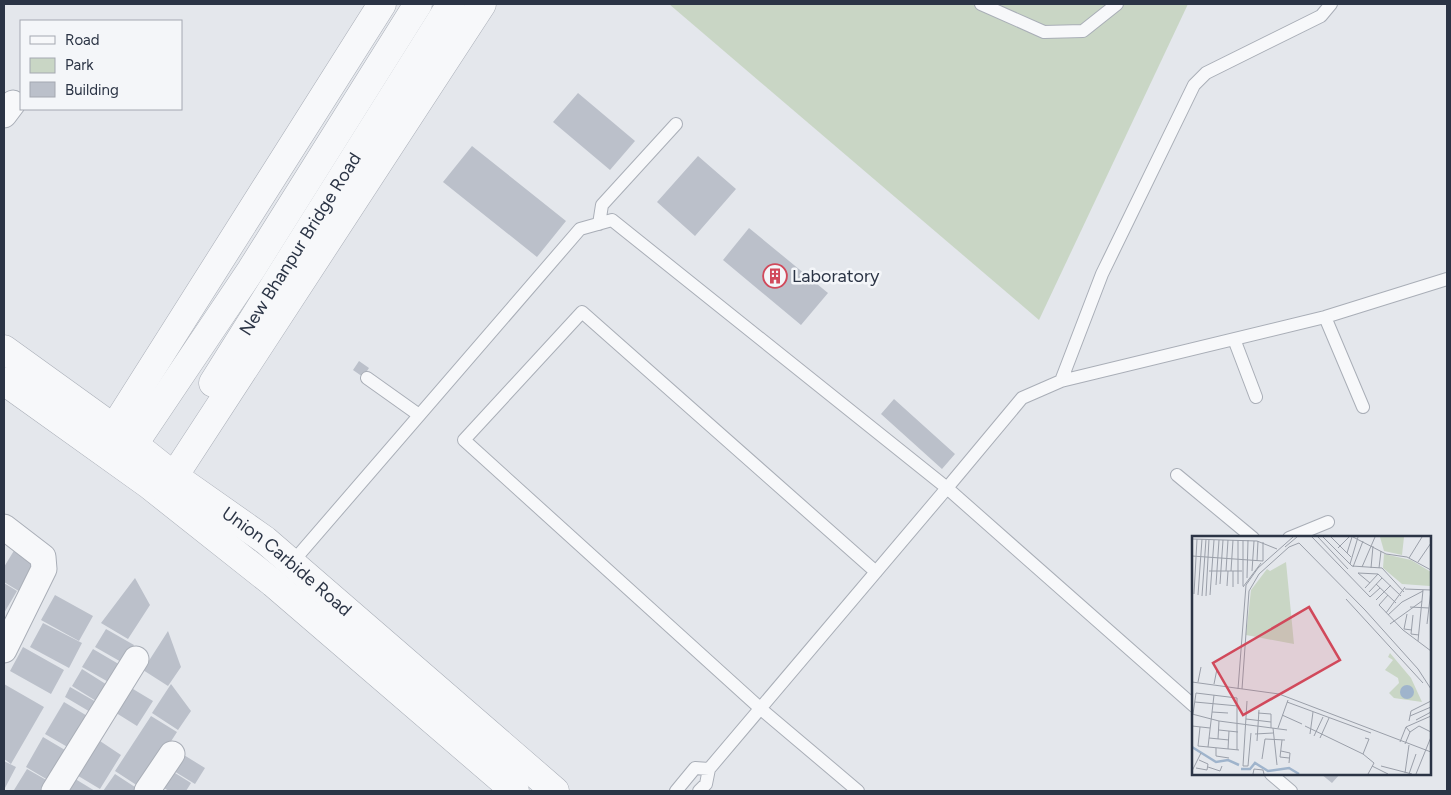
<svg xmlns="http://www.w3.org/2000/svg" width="1451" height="795" font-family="Figtree,sans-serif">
<rect width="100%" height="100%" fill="#e4e7ec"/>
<path fill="#c9d6c5" d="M669,4H1188L1039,320Z"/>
<path fill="#bbc0ca" d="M578,93L635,141L610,170L553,122Z
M472,146L566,221L537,257L443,182Z
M698,156L736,189L695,236L657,202Z
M749,228L828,293L801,325L723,260Z
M359,361L369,368L363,377L353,370Z
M894,399L955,454L942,469L881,414Z
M18,544L42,560L22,593L4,582V567Z
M135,578L150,605L128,639L101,623Z
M4,583L17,591L4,613Z
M55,595L93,616L79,641L41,620Z
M43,623L82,643L69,668L30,647Z
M106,629L134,645L123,663L95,647Z
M168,631L181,667L168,686L143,670Z
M23,647L64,670L51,694L10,671Z
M93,649L122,666L112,684L82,667Z
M82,669L112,688L101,704L72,686Z
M4,684L44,707L11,764L4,759Z
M171,684L191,711L178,730L152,713Z
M128,686L153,701L137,726L113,711Z
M70,687L98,703L92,713L65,697Z
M64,702L89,717L71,749L45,734Z
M151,716L177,732L141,788L115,771Z
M43,737L70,753L53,783L26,767Z
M97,739L121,755L100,789L75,774Z
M179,752L205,768L195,784L169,768Z
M4,761L16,767L5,788L4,787Z
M167,768L191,783L186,791H169L157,784Z
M27,769L48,781L42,791L14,790Z
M115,774L141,791H103Z
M1321,774H1340L1332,783Z
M72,777L95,791H63Z"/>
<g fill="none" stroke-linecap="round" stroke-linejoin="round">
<g stroke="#a9aeb7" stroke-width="14">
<path id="service" d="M981,4L1044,32L1083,31L1117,4
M599,224L602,205L676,124
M1325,317L1363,407
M1234,339L1256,397
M367,378L419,415
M1061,381L1102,274L1194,85L1206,73L1321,16L1331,4
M1177,475L1253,538
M1289,538L1328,522
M290,565L580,229L612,220L947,488L1022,398L1061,381L1325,317L1447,279
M1271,774L1291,791
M676,791L695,768L709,769
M699,791L706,784L709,769L947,488L1194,706
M858,791L761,709L464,440L582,312L876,572"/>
</g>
<g stroke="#a9aeb7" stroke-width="27">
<path id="minor" d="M4,115L13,103
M4,527L43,557L44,569L4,650
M54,791L136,659
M147,791L172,754"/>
</g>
<g stroke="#a9aeb7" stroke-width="29">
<g id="tertiary">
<path id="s1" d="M4,349L115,429L174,476L265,540L555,791"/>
<path d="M4,381L148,484L273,583L515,791"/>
<path id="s2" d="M213,383L451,4"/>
<path d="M105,442L382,4"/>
<path d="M124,459L251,270L418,4"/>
<path d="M165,490L482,4"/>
</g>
</g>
<use href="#service" stroke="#f7f8fa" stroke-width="12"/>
<use href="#minor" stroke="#f7f8fa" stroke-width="25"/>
<use href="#tertiary" stroke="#f7f8fa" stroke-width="28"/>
</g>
<defs>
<g id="building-ring" transform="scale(1.25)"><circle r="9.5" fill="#f4f6f9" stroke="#d1495b" stroke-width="1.5"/><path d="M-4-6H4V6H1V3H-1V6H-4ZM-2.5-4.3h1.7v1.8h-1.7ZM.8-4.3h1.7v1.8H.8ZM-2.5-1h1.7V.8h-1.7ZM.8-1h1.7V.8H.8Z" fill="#d1495b"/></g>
</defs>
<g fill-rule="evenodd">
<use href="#building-ring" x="775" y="276"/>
</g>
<g text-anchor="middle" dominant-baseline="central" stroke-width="5" stroke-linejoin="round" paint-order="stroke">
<g font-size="18" fill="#2b3445" stroke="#f4f6f9">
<text stroke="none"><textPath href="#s2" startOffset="164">New Bhanpur Bridge Road</textPath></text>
<text stroke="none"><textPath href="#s1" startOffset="354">Union Carbide Road</textPath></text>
</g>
<g font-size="18" fill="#2b3445" stroke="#f4f6f9" text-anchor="start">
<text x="792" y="276">Laboratory</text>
</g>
</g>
<g transform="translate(1192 536)">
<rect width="239" height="239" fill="#e4e7ec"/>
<path d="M188,1H212L210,19L192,15ZM192,18L219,24L239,36L238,50L210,48L191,32ZM94,26L102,108L54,99L59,54L75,33L78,35ZM198,117L219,142L230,166L202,162L197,157L207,147L206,142L193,134L201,124L196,121Z" fill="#c9d6c5"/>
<path d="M208 156a7 7 0 1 1 14 0a7 7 0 1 1-14 0Z" fill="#9fb4cc"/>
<path fill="none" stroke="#9fb4cc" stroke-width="2.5" d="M0,211L24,226L36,224L47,229M49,233H58L63,227L76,235L97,232L107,238"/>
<path fill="none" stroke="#9a9fa9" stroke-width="1" d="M120,1L178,61L188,52M126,1L156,33M131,1L160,30L190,32L212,56M139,1L159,21M161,1L194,18L215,21L239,34M0,3L65,5L85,13M46,4V48M51,4V50M93,11L105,1M146,12L157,1M155,17L160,1M0,20L71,25V6M217,22L230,1M65,25L66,5M226,26L239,7M158,28L166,1M161,31L171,5M170,31L183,1M179,32L181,10M187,32L189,15M17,35H50M34,35L36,4M39,35L41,4M41,35V51M60,35L62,5M55,42L56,4M178,47L166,37L186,38L209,60M28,48L31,4M184,48L204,67M24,49L27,4M35,50L36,35M51,51L69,27M173,52L186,38M213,53L239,54M177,56L190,42M2,58L5,3M6,59L10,3M18,59L22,4M196,59L187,69L211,94L239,115M10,60L14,3M14,60L17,3M154,63L231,147M184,64L199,49M218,71L237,72M194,77L213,51M215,78L212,93L220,94M196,79L210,66L231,55M221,79L219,98L227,99M198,88L230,65M235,88L239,54M226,105L231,54M0,146L87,158L239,216M6,146L9,131M22,148L25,133M46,153L54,49L66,32L101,1M50,153L57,55L67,38L97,11L107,7L173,74L226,133L239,153M55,165L51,230H56L59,197M3,166L46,170M95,166L179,197M20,176L36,177M66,177L79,178V192M0,178L27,185L95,194M1,178L4,157L45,162V214M90,179L110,188M218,180L239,171M54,183L79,186M224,184L239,176M217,185L219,175L239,165M0,190L18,192M113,190L171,218L182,227L176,238M8,191L6,210L47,214M81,192L85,229M86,192L96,164M27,194L46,196M218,196L214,191L239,180M63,198L81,197M118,198L121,176M122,200L131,181M17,202L37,204M128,202L137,182M26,203L27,185M90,204L88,221L97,222M65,205L67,174M208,206L214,191M213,208L218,196L227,190L239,196M16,211L22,159M24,212V220L37,222M36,213L37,195M89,215L98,217L97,227M171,218L177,203L173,202M70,223L73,203L93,204M180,230L196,238M189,230L220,238M16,231L28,235L30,230M4,232L15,234L16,228L7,224M0,235L9,217M213,237L217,209M61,238L62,233L71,234L72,238M217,238L224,218M224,238L239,201"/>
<path fill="#d1495b" fill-opacity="0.15" stroke="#d1495b" stroke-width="2.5" d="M117,71L148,124L51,179L21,127Z"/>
<rect width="239" height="239" fill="none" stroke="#2b3445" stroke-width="2.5"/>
</g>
<rect width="1451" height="795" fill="none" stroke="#2b3445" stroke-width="10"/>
<rect x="20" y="20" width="162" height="90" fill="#f4f6f9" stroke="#a4a8b1"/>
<rect x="30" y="36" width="25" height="8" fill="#f7f8fa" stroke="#a4a8b1"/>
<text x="65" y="45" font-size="15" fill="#2b3445">Road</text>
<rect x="30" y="58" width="25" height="15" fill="#c9d6c5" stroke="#a4a8b1"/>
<text x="65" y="70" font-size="15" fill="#2b3445">Park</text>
<rect x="30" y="82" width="25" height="15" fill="#bbc0ca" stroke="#a4a8b1"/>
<text x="65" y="95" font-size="15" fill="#2b3445">Building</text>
</svg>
